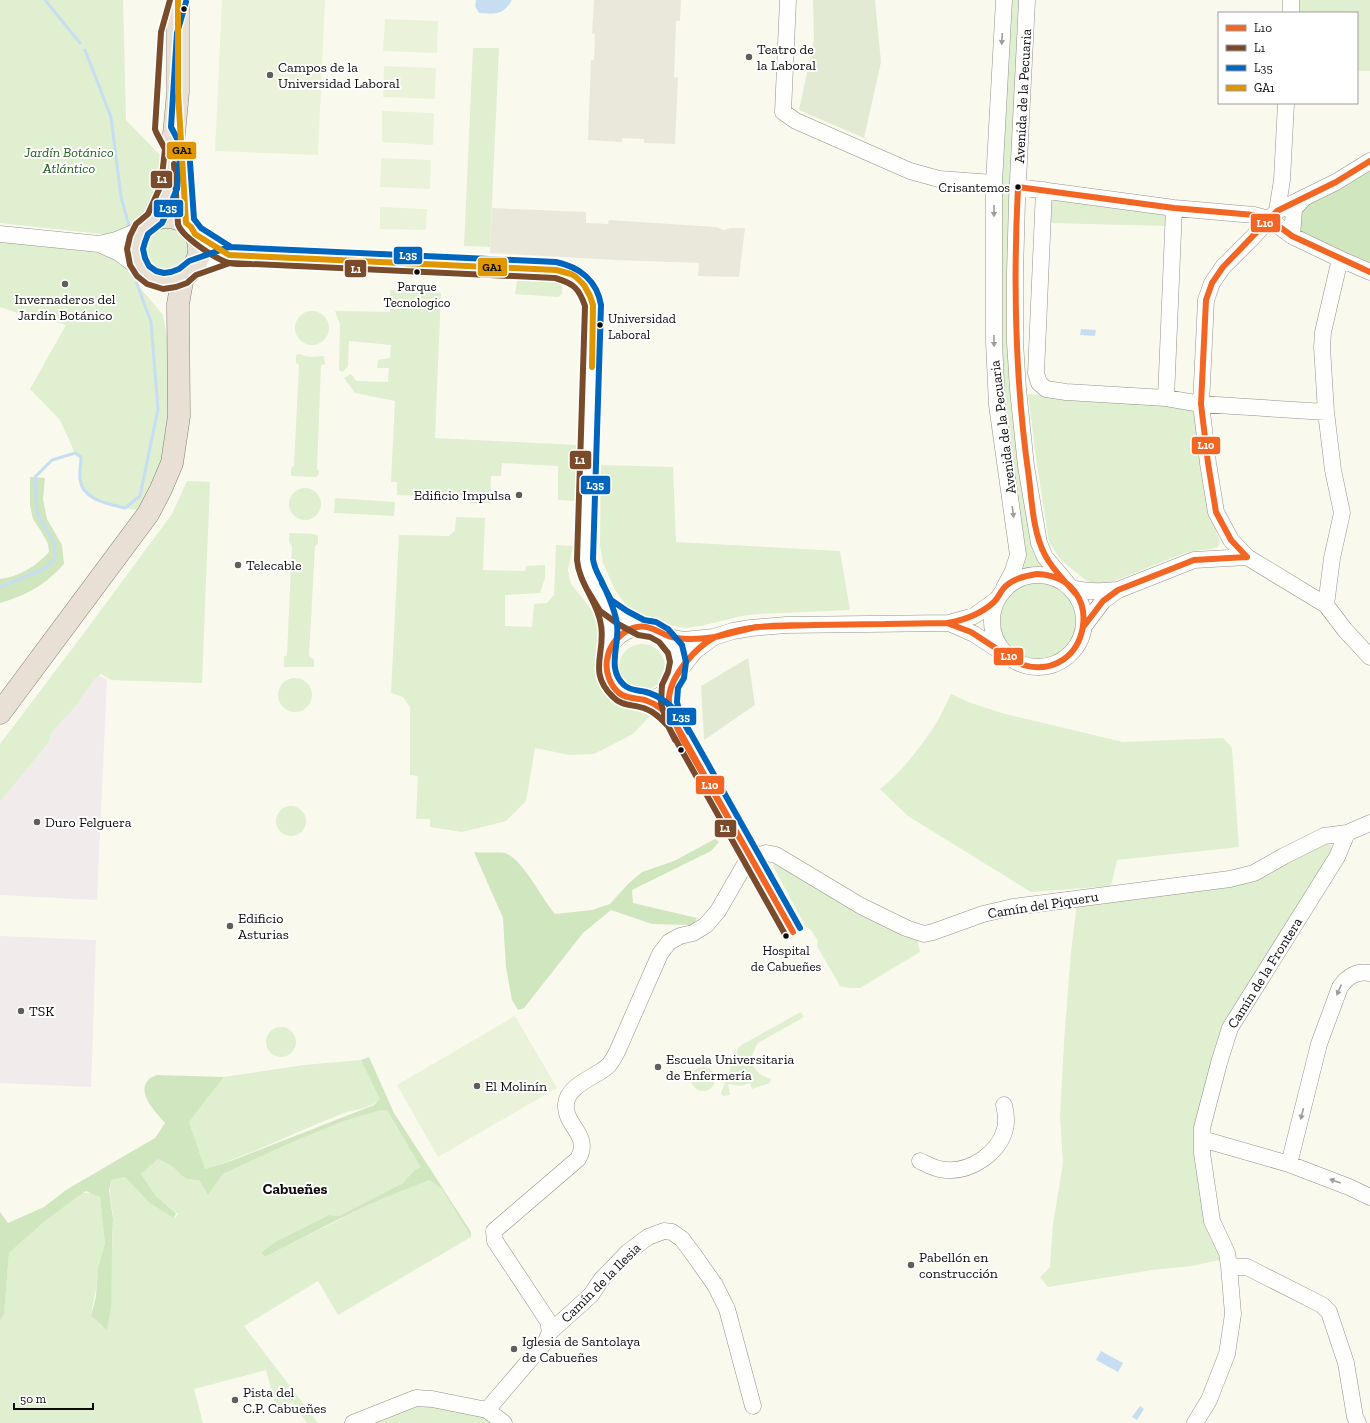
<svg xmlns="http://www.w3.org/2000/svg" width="1370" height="1423" font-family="'Zilla Slab',serif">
<rect width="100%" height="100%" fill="#faf9ee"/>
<path fill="#f1ebec" d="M99,676L107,679L97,900L0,895V802L49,742L52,732L74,708L94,680Z
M0,936L96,940L91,1087L0,1083Z"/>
<path fill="#dfefcf" d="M0,0H123L126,120L162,157L160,187L154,202L144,215L129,226L111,235L0,223Z
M1004,0H1027L1015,273L1039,543L1077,595L1083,608L1084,626L1079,643L1075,649L1065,659L1050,666L1039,667H1028L1020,664L1006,655L993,637L991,627L992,615L996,600L1013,571L997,405Z
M1291,0H1370V71H1357V13H1291Z
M473,48H499L490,247L464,246Z
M1062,197L1160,211L1166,216V226L1051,223L1048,219L1050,207L1053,200Z
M172,218C176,219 183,221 186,223C189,226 191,231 193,234C203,251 200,257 185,270C182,273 178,278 174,280C161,287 145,274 139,263C127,244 143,232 155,219Z
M0,242L87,250L109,256L125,266L137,284L163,315L169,349L172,395L165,450L143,511C121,507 89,505 81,482C78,475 81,464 81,457L75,453L60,420L30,389L66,325L49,320L32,318L0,307Z
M519,279L558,281L562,283V294L558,297L515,294L517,280Z
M390,290L441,293L435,438L578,445L575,501L558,500V466L502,463L501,476H491L490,503H469L470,498L397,495V482H391L395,401L355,393L344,378L351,374L356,381L388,382L389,368H377L378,360L390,358L391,345L349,341L348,366L343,372L339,370L340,324L335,311L390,312Z
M295 328a17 17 0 1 1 34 0a17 17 0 1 1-34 0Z
M299,354L310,357L323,356L324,357L325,364L321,365L317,469L319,471V474L316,477L292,476L291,474V468L294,466L299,365L296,363V355Z
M1028,394L1197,409L1219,531L1216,533L1220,541L1218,547L1210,549L1187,552L1109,583L1096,585L1084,579L1060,559L1049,542L1037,465Z
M601,465L673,467L676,542L840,551L850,610L758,614L742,616L700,626L685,628L669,625L659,620H649L637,614L626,605L615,590L603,563L600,545Z
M187,481L210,482L202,683L111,680L101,674L94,680L74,708L52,732L49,742L0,802V744L81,637L172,514Z
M289 504a16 16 0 1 1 32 0a16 16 0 1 1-32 0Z
M335,498L395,502L394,516L334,513Z
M456,517L485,518L483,570L525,571L526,566L545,565V578L540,593L505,595V626L532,627L534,604L547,603L554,595L556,545L573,546L568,570L571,584L591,609L600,629L597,647L596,671L604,692L620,707L651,715L633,734L594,754L570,755L535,748L526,801L506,821L462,832L430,827V819H416L418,776L410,775V707L403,697L391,693L399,535L449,536L455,530Z
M291,533L314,534L318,536V543L315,546L309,656L314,660V667H284V657L287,655L292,546L289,542V534Z
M619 667a23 23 0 1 1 46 0a23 23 0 1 1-46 0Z
M278 695a17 17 0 1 1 34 0a17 17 0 1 1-34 0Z
M951,694L971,703L1005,714L1123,742L1223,738L1232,748L1239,847L1117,860L1111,886L1031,892L908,816L880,789C902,772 920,748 935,725C941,716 946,704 951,694Z
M276 821a15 15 0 1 1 30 0a15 15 0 1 1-30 0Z
M1326,841L1332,847L1328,860L1240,1001L1199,1118L1224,1259L1192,1266L1152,1270L1048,1287L1040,1277L1050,1267L1053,1224L1063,1163L1060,1116L1064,1042L1071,952L1077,903L1234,886Z
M777,863L917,938L920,952L860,988H849L840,986L817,946L818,941L811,930L806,927L773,866Z
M801,1012L804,1017L758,1043C747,1059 752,1074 771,1079L770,1083L752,1089L750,1083L741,1086L728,1084L730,1095L723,1096L721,1093L723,1088L738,1048L743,1044Z
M266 1042a15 15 0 1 1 30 0a15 15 0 1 1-30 0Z
M361,1060L381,1099C370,1108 357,1109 344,1113C297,1131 253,1154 205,1169L189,1122L224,1077L304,1065Z
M691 1079a12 12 0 1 1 24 0a12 12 0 1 1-24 0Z
M381,1110H387L422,1167L415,1171L403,1183L339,1216L329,1215L275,1242L261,1254L265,1257L362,1208L398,1191L431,1180L442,1189L471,1237L338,1315L318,1281L244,1326L318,1423H307L292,1402L280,1409L277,1410L266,1370L194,1389L203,1423H0V1322L4,1314L9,1253L45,1221L84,1193H99L103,1217L105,1243L98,1268L97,1283L91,1316L102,1326C106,1292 114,1254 113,1220C113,1206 108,1195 111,1180L125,1177C140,1192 156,1207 175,1218L178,1214L156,1196L141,1174L158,1159C163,1162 169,1164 173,1167C184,1177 183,1180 199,1180L208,1195L223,1174L290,1143L344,1121Z
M432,1399L501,1423H353Z"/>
<path fill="#cfe6be" d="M1370,161V272L1292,236L1294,209Z
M30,477L45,478L43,499L47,519L62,545L64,564C45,585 27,595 0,603V579C18,577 37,566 49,552L48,544L41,531L33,519L30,505Z
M715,839L719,842L711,851L632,890L633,903L697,918L693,925L652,924L611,910L583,933L524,1008L518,1010L512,1000L506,967L503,918L474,852C481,853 500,852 505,853C522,858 542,899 555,914L592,910L610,904L628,884L642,872L674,861Z
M369,1057L394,1113L471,1232V1237L442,1189L430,1180C372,1200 320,1229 265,1257L261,1253L275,1242L329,1215L339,1216L403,1183L415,1170L421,1167L387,1110H381L344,1121L290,1143L223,1174L208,1195L199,1180C183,1180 184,1177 173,1167C169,1164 163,1162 158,1159L141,1174L156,1196L176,1213L174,1218L150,1203L125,1177L111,1180L109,1190L113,1219L112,1249L111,1307L107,1330L91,1316L96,1297L98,1268L105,1243L100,1197L86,1191L45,1221L9,1253L4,1314L0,1322V1212L8,1223L44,1207L66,1190L155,1138L165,1123C157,1113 135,1093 149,1079C151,1077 155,1076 157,1075L224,1077L189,1122L205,1169L231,1161L374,1105L380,1099L361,1060Z"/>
<path fill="#e2ead3" d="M813,0H875L881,62L864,138L799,110L814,40Z
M748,658L755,705L704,740L701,686Z"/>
<path fill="#eaf3d9" d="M222,0H325L318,155L215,151Z
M385,19L438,21L437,53L383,51Z
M384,66L436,68L435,99L383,97Z
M382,111L434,113L433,145L382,142Z
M381,158L431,160L430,189L380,187Z
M380,207L427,209L426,230L380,229Z
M515,1016L557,1088L438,1157L397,1085Z"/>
<path fill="#eae8db" d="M594,0H681L680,21H676L674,77L678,78L675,144L644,143V139L622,138V142L588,140L591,60H594L595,34L592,33Z
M492,208L586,212V223L608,224L609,220L716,227L724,230L731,228H745L739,277L698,276L699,263L616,260L490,253Z"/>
<path fill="#c7def2" d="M476,0H512C503,16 494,14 479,13L475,6Z
M1081,329L1096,330L1095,336L1080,335Z
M1101,1351L1123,1363L1118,1372L1096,1360Z
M1140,1406L1144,1409L1137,1420L1132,1417Z"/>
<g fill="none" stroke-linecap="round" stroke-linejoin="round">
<path stroke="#c7def2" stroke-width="3" d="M45,0L80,43
M85,50L111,117L121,197L129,226
M0,587L44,569L55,559L54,543L37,513L35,477L52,460L75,453L81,457C81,464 79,472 80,479C82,500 109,504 125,508L140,496L158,409L151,322L137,284L135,272"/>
<g stroke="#93928d" stroke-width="17">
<path id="minor" d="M788,0L783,112L796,121L910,171L939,179L994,183
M1004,0L994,183V342L997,405L1018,555L1013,571L1004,588
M1027,0L1017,201L1015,273V342L1018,389L1026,466L1039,543L1045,557L1071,588
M1291,13V0
M1370,161L1336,182L1277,211L1253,237L1223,267L1212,283L1206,300L1201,404L1208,463L1216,512L1231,540L1247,557L1326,605L1345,630L1370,657
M1018,187L1174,208L1254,215L1269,219L1292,236L1340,259L1370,272
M1044,190L1036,373L1039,383L1046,389L1066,392L1166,398L1201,404L1326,412
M1277,211L1282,180L1286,103
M0,234L99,244L119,253L143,271
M195,234L229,255
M1292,236L1294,209L1303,199
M99,244L116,240L142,229
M192,268L229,255L556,270C579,276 586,282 593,305L585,540L587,570L605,605L610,630L606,656
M1166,398L1174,208
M992 621a46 46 0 1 1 92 0a46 46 0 1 1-92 0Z
M1071,588C1087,592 1101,592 1118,590
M605,605L623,618L642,628
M1326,605L1332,558L1342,513L1333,470L1326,412L1322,347L1323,332L1340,259
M949,623L974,634L1000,651
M1084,626L1103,601L1118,590L1194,560L1247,557
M606 664a36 36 0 1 1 72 0a36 36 0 1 1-72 0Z
M664,636L684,640L714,637L733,631L751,628L786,625L949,623L974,616L996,600
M676,675L695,651L714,637
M647,700L660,706L674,721L751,858
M1202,1139L1289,1164L1349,1187L1370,1197
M920,1161C928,1165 937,1170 946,1170C971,1172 999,1153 1005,1129C1007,1121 1006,1113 1004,1105
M1289,1164L1319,1044L1340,987C1348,976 1356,971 1370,973
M1229,1266L1247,1267L1322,1305L1329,1312L1346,1363L1355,1417L1358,1423
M550,1332L591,1295L601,1280L628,1252L648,1237L664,1231L672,1232L682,1239L696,1258L715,1285L727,1309L753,1406
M487,1410L546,1341L550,1332L548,1321L495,1241L494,1231L578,1159C592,1135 564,1126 566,1104C568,1084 597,1077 609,1065C612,1061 615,1056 617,1052L660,954L669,942L680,936L693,933L706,925L718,911L744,866L751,858L766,853L776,855L861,906L906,928L924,934L933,932L983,914L1013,907L1230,879L1254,873L1284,856L1324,836L1347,833L1370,823
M487,1410L504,1423
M353,1423L416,1398L432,1399L487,1410
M1195,1423L1209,1400L1227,1354L1233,1314L1229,1266L1227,1253L1212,1221L1202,1153V1128L1219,1063L1230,1028L1337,857L1347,833"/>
</g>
<g stroke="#807f7a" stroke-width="23">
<path id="highway" d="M182,162L186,223
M135 249a32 32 0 1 1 64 0a32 32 0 1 1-64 0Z
M155,219L169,187L178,92V0
M0,713L148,514L161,489L172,463L179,416L178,304L183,276"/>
</g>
<use href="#minor" stroke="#fefefc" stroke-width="16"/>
<use href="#highway" stroke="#e8e0d4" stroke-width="22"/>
<g stroke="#fff" stroke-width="9">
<path id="bus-1" d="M1247,557L1231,540L1216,512L1208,463L1201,404L1206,300L1212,283L1223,267L1277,211L1336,182L1370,161
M1037,574C1111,577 1090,687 1020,664L971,632L947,623C965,620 981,614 994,602C998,598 1000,593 1003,589C1011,579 1025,576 1037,574Z
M1075,593C1065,581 1052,569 1045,555C1033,532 1032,503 1029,478C1015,381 1013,285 1018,187L1174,208L1254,215L1269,219L1292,236L1370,272
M886,624L947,623
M886,624L947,623
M815,625L886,624
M815,625L886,624
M1084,626L1103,601L1118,590L1194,560L1247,557
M715,637C747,625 780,625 815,625
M715,637L756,627L815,625
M674,721L746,849
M674,721L682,738L746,849
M674,721C666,712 657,704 645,700C636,698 627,699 619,693C610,685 605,672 607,660C610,639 632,620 653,629C661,632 667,637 676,638C689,640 702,639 715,637
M674,721C671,713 668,706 669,697C671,675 696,647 715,637
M746,849L775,900
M746,849L793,932"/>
</g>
<g stroke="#fff" stroke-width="9">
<path id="bus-2" d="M170,0L161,32L155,129L156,132L165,149L161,185L148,214L136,224L130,236L127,249L130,265L137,276L147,284L163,289L176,287L187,283L196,275L230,263L555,278C573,283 579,288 585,306L577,560C579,584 598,602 601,625C606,653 587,672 613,697C622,707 635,704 646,709C655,712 661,719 668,726L786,936
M174,164L178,224C181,236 213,257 226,262C233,265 243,264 251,264
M588,591L600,611L618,624L638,635L650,637L659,642L668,653L670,662L668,672L662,685L661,703L667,724L675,740"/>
</g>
<g stroke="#fff" stroke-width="9">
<path id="bus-3" d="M186,2L177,33L171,127L181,146L177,189L162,223L148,234L145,242L143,249L145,258L149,266L156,271L164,273L171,272L179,269L189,261L229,247L556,262C580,267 597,281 601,305L593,559C594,568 598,574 602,582C608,595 615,609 617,624C620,645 606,669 624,685C630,691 639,690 646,692C661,696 671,706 681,716L800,928
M190,162L194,219L201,228L231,247L251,248
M602,583L611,600L627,611L644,620L656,622L668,629L682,645L686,662L684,678L678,688L677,702L681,718L689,732"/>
</g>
<g stroke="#fff" stroke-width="9">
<path id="bus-4" d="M178,0V92L186,223L191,227L195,234L229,255L556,270L571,274L576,277L584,285L590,296L593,305L592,367"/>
</g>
<use href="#bus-1" stroke="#f26522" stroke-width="6"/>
<use href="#bus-2" stroke="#7a4b2a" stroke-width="6"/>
<use href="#bus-3" stroke="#0065bd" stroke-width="6"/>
<use href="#bus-4" stroke="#df9601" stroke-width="6"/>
</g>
<defs><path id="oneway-solid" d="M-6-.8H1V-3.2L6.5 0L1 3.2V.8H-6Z"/></defs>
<g fill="#9d9d9c">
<use href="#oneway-solid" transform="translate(1002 39) rotate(93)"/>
<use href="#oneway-solid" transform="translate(994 211) rotate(90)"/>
<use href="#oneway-solid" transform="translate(994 341) rotate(89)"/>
<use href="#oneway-solid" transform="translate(1013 512) rotate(82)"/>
<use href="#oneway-solid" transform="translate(1339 990) rotate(114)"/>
<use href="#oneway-solid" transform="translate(1302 1114) rotate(104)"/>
<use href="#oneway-solid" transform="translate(1335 1181) rotate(-160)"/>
</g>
<g fill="#0b0b0b" stroke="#fff" stroke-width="1.5">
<circle cx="184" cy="9" r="3.5"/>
<circle cx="1018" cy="187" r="3.5"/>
<circle cx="417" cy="272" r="3.5"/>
<circle cx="600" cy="325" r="3.5"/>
<circle cx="681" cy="750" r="3.5"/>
<circle cx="786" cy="936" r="3.5"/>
</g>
<g fill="#5f5e5a" stroke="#fff" stroke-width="1.5">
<circle cx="749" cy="57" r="4"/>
<circle cx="270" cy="75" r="4"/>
<circle cx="65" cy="284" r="4"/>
<circle cx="519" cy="495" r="4"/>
<circle cx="238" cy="565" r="4"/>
<circle cx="37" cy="822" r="4"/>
<circle cx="230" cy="926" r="4"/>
<circle cx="21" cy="1011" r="4"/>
<circle cx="658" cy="1067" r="4"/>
<circle cx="477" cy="1086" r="4"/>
<circle cx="911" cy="1265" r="4"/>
<circle cx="514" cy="1349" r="4"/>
<circle cx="235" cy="1400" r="4"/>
</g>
<g text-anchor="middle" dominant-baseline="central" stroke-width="4" stroke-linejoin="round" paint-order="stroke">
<g font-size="13" fill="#0b0b0b" stroke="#fff">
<text x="1010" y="187" text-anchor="end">Crisantemos</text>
<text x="417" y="286">Parque<tspan x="417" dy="16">Tecnologico</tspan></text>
<text x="608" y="318" text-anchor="start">Universidad<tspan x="608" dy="16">Laboral</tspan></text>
<text x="786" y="950">Hospital<tspan x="786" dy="16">de Cabueñes</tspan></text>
</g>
<g font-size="14" fill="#0b0b0b" stroke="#fff" text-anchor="start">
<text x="757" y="49">Teatro de<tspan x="757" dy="16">la Laboral</tspan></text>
<text x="278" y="67">Campos de la<tspan x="278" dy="16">Universidad Laboral</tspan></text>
<text x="65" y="299" text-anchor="middle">Invernaderos del<tspan x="65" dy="16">Jardín Botánico</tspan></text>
<text x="511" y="495" text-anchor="end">Edificio Impulsa</text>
<text x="246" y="565">Telecable</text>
<text x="45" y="822">Duro Felguera</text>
<text x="238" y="918">Edificio<tspan x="238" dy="16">Asturias</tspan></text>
<text x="29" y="1011">TSK</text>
<text x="666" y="1059">Escuela Universitaria<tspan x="666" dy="16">de Enfermería</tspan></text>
<text x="485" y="1086">El Molinín</text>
<text x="919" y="1257">Pabellón en<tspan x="919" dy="16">construcción</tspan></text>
<text x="522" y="1341">Iglesia de Santolaya<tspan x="522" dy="16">de Cabueñes</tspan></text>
<text x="243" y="1392">Pista del<tspan x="243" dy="16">C.P. Cabueñes</tspan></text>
</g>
<g font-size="14" fill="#0b0b0b" stroke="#fff">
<text transform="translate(1023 96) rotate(-87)">Avenida de la Pecuaria</text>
<text transform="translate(1003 427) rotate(-97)">Avenida de la Pecuaria</text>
<text transform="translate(1043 905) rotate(-9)">Camín del Piqueru</text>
<text transform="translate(1265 973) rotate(-58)">Camín de la Frontera</text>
<text transform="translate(601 1283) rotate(-45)">Camín de la Ilesia</text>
</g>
<g font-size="14" font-style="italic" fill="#24601f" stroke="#fff">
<text x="69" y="152">Jardín Botánico<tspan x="69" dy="16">Atlántico</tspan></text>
</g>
<g font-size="15" font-weight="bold" fill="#0b0b0b" stroke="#fff">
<text x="295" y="1189">Cabueñes</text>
</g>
</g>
<g stroke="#fff" stroke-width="1.5">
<rect x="166" y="141" width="31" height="19" rx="4" fill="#df9601"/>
<rect x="150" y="170" width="23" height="19" rx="4" fill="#7a4b2a"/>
<rect x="153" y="199" width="31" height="19" rx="4" fill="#0065bd"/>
<rect x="1250" y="213" width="31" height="20" rx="4" fill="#f26522"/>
<rect x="393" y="246" width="30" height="19" rx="4" fill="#0065bd"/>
<rect x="477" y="257" width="31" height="20" rx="4" fill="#df9601"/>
<rect x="344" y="259" width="23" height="19" rx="4" fill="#7a4b2a"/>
<rect x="1191" y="436" width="30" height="19" rx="4" fill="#f26522"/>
<rect x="569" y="450" width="23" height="20" rx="4" fill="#7a4b2a"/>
<rect x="580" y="475" width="31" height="20" rx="4" fill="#0065bd"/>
<rect x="993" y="647" width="31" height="19" rx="4" fill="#f26522"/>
<rect x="666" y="707" width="31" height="19" rx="4" fill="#0065bd"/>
<rect x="695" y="775" width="30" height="20" rx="4" fill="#f26522"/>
<rect x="714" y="819" width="23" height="19" rx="4" fill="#7a4b2a"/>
</g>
<g font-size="11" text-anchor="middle" font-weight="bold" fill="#fff">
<text x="162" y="183">L1</text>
<text x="168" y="212">L35</text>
<text x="1265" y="227">L10</text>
<text x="408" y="259">L35</text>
<text x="356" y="273">L1</text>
<text x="1206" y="449">L10</text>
<text x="580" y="464">L1</text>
<text x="595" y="489">L35</text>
<text x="1009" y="660">L10</text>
<text x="681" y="721">L35</text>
<text x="710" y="789">L10</text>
<text x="725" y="832">L1</text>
</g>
<g font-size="11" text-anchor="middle" font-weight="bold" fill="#111">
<text x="182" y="154">GA1</text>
<text x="492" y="271">GA1</text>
</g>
<rect x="1218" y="12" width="140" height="92" fill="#ffffff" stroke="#9d9d9d"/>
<rect x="1226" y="25" width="20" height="6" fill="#f26522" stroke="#9d9d9d"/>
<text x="1254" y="32" font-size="12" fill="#0b0b0b">L10</text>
<rect x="1226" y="45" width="20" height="6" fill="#7a4b2a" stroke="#9d9d9d"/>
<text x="1254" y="52" font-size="12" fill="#0b0b0b">L1</text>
<rect x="1226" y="65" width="20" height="6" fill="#0065bd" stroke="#9d9d9d"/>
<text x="1254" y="72" font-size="12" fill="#0b0b0b">L35</text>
<rect x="1226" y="85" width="20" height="6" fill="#df9601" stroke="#9d9d9d"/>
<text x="1254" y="92" font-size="12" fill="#0b0b0b">GA1</text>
<path d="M14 1403v6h79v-6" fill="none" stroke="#0b0b0b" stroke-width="2"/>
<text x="20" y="1403" font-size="12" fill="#0b0b0b" stroke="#ffffff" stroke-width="3" paint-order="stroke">50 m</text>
</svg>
